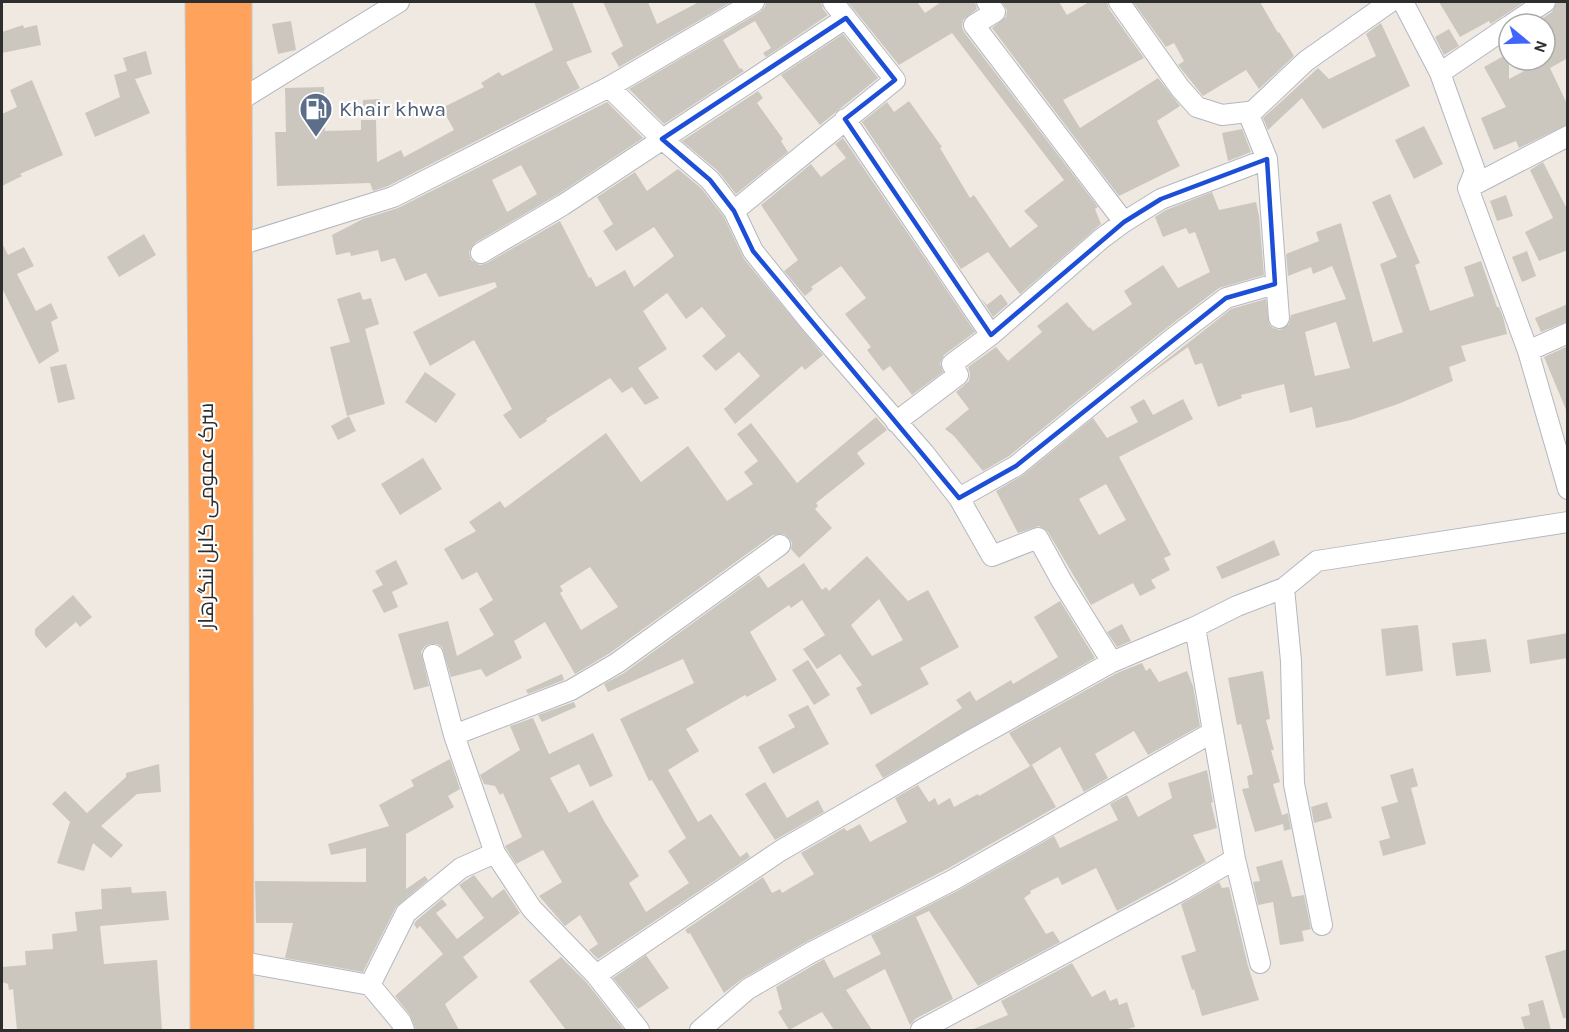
<svg xmlns="http://www.w3.org/2000/svg" width="1569" height="1032" font-family="Karla,Cairo,sans-serif">
<rect width="100%" height="100%" fill="#efe9e1"/>
<path fill="#cbc7bf" fill-rule="evenodd" d="M534,2H572L592,52L566,62L580,88L388,186L373,191L370,183L277,186L275,132H286L285,88L324,87L325,131L361,130V120H376L377,162L401,150L404,157L454,130L442,108L484,87L481,83L499,72L502,76L553,50Z
M603,2H648L657,24L699,2H731L619,67L611,53L623,46Z
M766,2H821L823,9L828,15L766,57L763,53L771,48L755,21L723,40L740,69L741,68L744,71L664,124L629,89L760,12L765,7Z
M848,2H917L925,13L941,2H975L977,9L963,20L962,27L964,32L1098,207L1095,209L1101,224L1020,294L988,252L961,269L862,122L887,102L894,112L909,101L942,147L940,148L970,198L974,195L1010,248L1038,226L1024,211L1064,180L952,33L899,65Z
M1002,2H1059L1067,15L1089,2H1107L1109,9L1144,58L1063,100L1080,128L1158,78L1180,106L1157,121L1180,166L1119,196L992,28L1006,17L1007,10Z
M1133,2H1260L1278,33L1279,32L1294,56L1259,89L1246,70L1203,96L1178,65L1184,61L1174,43L1166,47Z
M1439,2H1524L1491,24L1489,21L1460,37Z
M1557,2H1568V58L1550,68L1568,106V124L1519,148L1516,141L1494,150L1481,118L1506,107L1484,67L1509,53V79L1545,60V24H1534L1552,12Z
M291,21L296,50L278,54L272,24Z
M1381,23L1410,86L1323,129L1302,98L1268,130L1263,118L1318,68L1329,79L1376,56L1366,34Z
M23,25L24,28L37,25L41,45L2,53V32Z
M1449,29L1459,46L1444,55L1435,37Z
M843,34L878,78L820,125L781,75Z
M146,51L152,74L135,79L150,113L95,137L85,113L120,97L114,75L127,71L123,58Z
M32,80L63,155L20,174L22,176L2,186V114L17,107L10,90Z
M758,91L763,98L757,103L783,139L781,141L788,152L736,194L718,171L682,141Z
M380,99L381,117H363V100Z
M607,102L643,138L557,195L475,243L469,252L471,260L480,265L487,263L560,221L589,278L591,277L596,287L625,270L634,287L674,256L654,227L616,251L603,231L613,224L597,197L635,172L647,191L678,169L701,188L724,217L744,259L823,355L805,370L802,366L735,424L724,409L760,376L739,352L716,371L702,356L726,336L702,307L686,319L667,293L643,311L667,349L638,368L659,398L645,405L632,387L622,393L610,378L546,419L547,421L520,439L503,415L512,409L474,340L430,366L413,332L497,287L495,282L439,297L426,273L405,281L395,258L381,262L378,250L351,256L350,252L336,255L332,235L363,219L398,208ZM521,165L537,194L507,212L492,180Z
M1424,126L1443,164L1414,179L1395,140Z
M1242,129L1251,152L1228,161L1222,133Z
M843,138L975,332L944,355L940,364L943,372L912,395L890,366L883,371L867,350L871,347L845,314L866,298L841,266L811,287L813,289L805,296L784,271L798,260L761,205L811,164L821,177L846,158L835,144Z
M1543,162L1568,211V250L1539,261L1525,232L1553,218L1530,170Z
M1212,192L1219,210L1256,202L1259,216L1264,275L1219,288L1164,330L1009,456L983,471L954,436L945,429L969,409L956,392L969,381L970,374L968,367L996,347L1008,361L1042,332L1037,326L1067,302L1089,328L1090,327L1093,331L1132,304L1124,291L1163,265L1178,288L1210,272L1195,232L1189,234L1186,228L1163,237L1155,217L1166,210Z
M1390,194L1420,263L1415,265L1430,311L1474,296L1464,267L1481,261L1497,307H1499L1503,317L1507,334L1461,346L1466,361L1449,367L1453,381L1398,404L1351,420L1316,428L1312,407L1290,413L1284,384L1241,395L1242,398L1218,407L1202,363L1195,365L1188,347L1136,384L1231,309L1266,299L1269,324L1273,328L1280,330L1289,324L1291,315L1346,299L1332,266L1313,274L1311,267L1288,276L1286,254L1319,241L1316,232L1341,223L1373,342L1403,332L1380,264L1397,257L1372,202ZM1336,322L1350,368L1315,376L1305,332Z
M1506,195L1513,216L1497,221L1490,201Z
M144,234L156,255L119,277L107,257Z
M2,243L8,255L24,247L34,266L17,274L36,311L51,303L58,318L51,322L59,351L39,364L2,288Z
M1527,251L1536,276L1522,282L1512,257Z
M360,292L363,300L371,298L379,324L365,329L385,404L347,416L330,347L350,342L337,299Z
M1001,294L1008,304L993,317L981,298L987,305Z
M1568,304V321L1541,332L1535,318Z
M1568,346V412H1567L1544,357Z
M66,364L75,399L58,403L50,367Z
M425,372L456,394L436,423L405,402Z
M1144,399L1153,415L1183,399L1193,419L1119,457L1171,555L1164,558L1170,570L1151,580L1156,588L1140,596L1133,583L1091,605L1048,532L1039,526L1018,533L996,491L1023,475L1093,418L1107,438L1138,422L1130,407ZM1106,484L1126,520L1099,535L1079,499Z
M349,416L356,431L338,440L331,426Z
M876,417L887,430L857,453L865,464L816,503L818,506L815,509L832,528L799,558L791,549L792,543L789,538L784,534L773,535L610,653L575,674L545,622L514,641L522,658L486,677L481,669L451,677L442,647L437,644H429L424,647L421,652L429,686L414,690L398,634L448,621L457,656L494,635L479,609L493,600L477,572L462,580L444,549L476,531L469,522L500,501L505,508L606,433L641,482L688,446L727,501L753,484L744,472L758,461L737,434L751,423L797,483ZM590,567L618,607L581,630L560,593L563,591L560,586Z
M423,458L442,489L400,515L381,484Z
M1274,540L1280,555L1222,579L1216,567Z
M867,556L908,601L928,590L959,647L920,668L929,684L871,715L856,688L862,685L840,654L817,669L803,649L825,635L802,600L791,608L789,605L750,632L777,680L747,697L745,695L686,729L699,751L668,770L698,822L711,814L740,857L747,852L750,857L598,959L589,950L598,944L580,915L565,926L539,896L562,882L543,850L516,864L506,848L505,846L522,837L503,793L500,795L495,786L484,784L480,775L520,750L510,726L533,718L549,754L593,733L613,776L590,787L579,764L550,778L569,813L593,800L604,821L639,876L629,883L646,912L689,883L668,851L686,838L652,780L649,781L620,719L694,683L683,659L608,692L604,684L624,673L759,575L768,588L804,563L822,590L826,587L829,591ZM879,599L903,640L872,656L851,625Z
M396,560L408,584L392,592L398,607L384,613L372,590L383,585L375,571Z
M73,595L92,617L80,627L76,622L46,648L35,635V629Z
M1060,601L1095,658L883,778L875,765L962,708L956,700L970,691L976,701L1011,680L1013,684L1058,657L1034,617Z
M1122,624L1131,641L1117,647L1107,632Z
M1418,625L1423,671L1386,676L1381,629Z
M1568,633V658L1530,664L1527,640Z
M1486,639L1491,672L1456,676L1452,643Z
M808,660L830,695L814,705L792,670Z
M1142,663L1146,671L1150,668L1159,682L1187,671L1193,686L1200,726L1148,755L1134,731L1095,754L1108,778L1084,792L1060,747L1030,766L1009,733L1117,673Z
M1263,671L1270,719L1266,720L1274,750H1271L1280,782L1273,784L1282,815L1288,813L1291,829L1284,831L1283,824L1255,832L1242,789L1249,788L1247,776L1253,774L1241,724L1237,725L1228,678Z
M562,674L564,680L528,694L526,690Z
M574,702L576,707L542,722L538,715Z
M808,705L829,744L773,774L758,747L795,727L788,715Z
M450,759L460,789L448,796L454,807L406,834V889L425,876L428,880L396,907L363,972L285,958L293,923H256L255,881L366,882V848L331,855L328,844L389,826L379,805L414,786L411,780Z
M159,764L161,792L137,794L101,826L123,845L111,858L93,843L84,871L57,863L70,822L52,804L65,791L87,813L126,777V773Z
M1032,765L1056,807L947,869L806,942L742,979L724,993L690,933L688,934L685,930L763,877L772,893L780,889L782,893L814,874L801,853L844,828L847,831L860,824L870,842L907,822L895,798L918,785L929,802L935,798L938,805L950,798L954,807L978,794L979,796Z
M1413,768L1418,786L1411,788L1426,844L1383,856L1379,841L1390,838L1381,807L1398,802L1390,775Z
M1207,770L1213,802L1211,803L1217,828L1193,835L1206,862L1117,911L1096,868L1062,885L1058,877L1030,891L1031,893L1024,898L1046,934L1053,931L1060,942L978,986L929,911L916,917L953,999L915,1019L910,1025L885,969L846,990L872,1030H834L822,1012L789,1030L778,1012L782,1009L776,987L824,959L834,978L881,954L871,935L959,890L1054,836L1060,848L1118,820L1110,804L1127,795L1138,817L1172,798L1168,783Z
M765,782L787,818L818,800L824,812L775,840L745,794Z
M1327,802L1332,818L1314,823L1311,807Z
M1282,860L1292,897L1304,895L1311,929L1302,931L1304,941L1280,945L1273,902L1258,905L1253,882L1260,881L1256,867Z
M474,875L492,898L504,889L520,913L463,957L478,977L445,1004L459,1030H416L410,1015L395,996L443,954L420,926L417,929L414,924L416,921L442,899L447,905L436,913L457,939L484,918L459,885Z
M1219,882L1222,888L1229,887L1248,966L1259,1000L1202,1016L1194,989L1192,990L1181,956L1196,951L1181,904Z
M131,887L132,893L166,891L169,920L100,926L104,964L157,960L162,1030H17L13,989L9,990L8,984L2,982V967L26,965L25,951L53,949L52,934L77,931L75,912L102,909L101,889Z
M1568,949V1018H1563L1545,956Z
M646,955L669,988L638,1009L613,978Z
M561,957L587,983L624,1030H566L529,981Z
M1072,963L1092,997L1105,990L1110,1001L1117,998L1119,1005L1127,1002L1135,1027L1124,1030H971L1008,1015L1001,1001Z
M1543,1000L1551,1030H1525L1521,1017L1530,1015L1528,1004Z"/>
<g fill="none" stroke-linecap="round" stroke-linejoin="round">
<g stroke="#b4b7c1" stroke-width="22">
<path id="street" d="M987,2L995,12L974,25L1124,222
M1119,2L1180,88L1197,107L1222,115L1248,112L1249,115L1306,61L1390,2
M1403,2L1440,73L1475,171L1468,188L1528,351L1568,489
M1512,24L1545,2
M1440,73L1509,26
M609,87L662,139L710,180L734,211L753,251L810,322L924,453L959,498L992,556L1038,538L1061,580L1112,662
M237,102L399,2
M1249,115L1267,159L1279,318
M845,119L991,335
M1468,188L1568,136
M734,211L895,80L833,2
M236,246L393,197L609,87L754,2
M481,253L563,205L846,18
M1528,351L1568,333
M896,422L958,375L952,364L991,335L1101,239L1124,222L1161,199L1267,159
M959,498L1016,466L1172,339L1226,298L1275,284
M1284,588L1291,661L1294,784L1322,925
M1195,627L1235,859L1260,963
M433,655L454,735L495,853L532,909L596,975L639,1030
M454,735L571,690L617,663L780,545
M237,961L370,985L401,1022L404,1030
M596,975L780,851L970,741L1112,662L1195,627L1237,606L1284,588L1317,561L1568,522
M370,985L406,913L461,868L495,853
M700,1030L748,989L812,952L953,880L1213,732
M921,1030L1182,890L1235,859"/>
</g>
<g stroke="#c9c9c9" stroke-width="35">
<path id="highway" d="M202,2L206,526L207,1030
M235,2L237,1030"/>
</g>
<use href="#street" stroke="#fff" stroke-width="20"/>
<use href="#highway" stroke="#ffa35c" stroke-width="33"/>
</g>
<path fill="none" stroke="#1d4ed8" stroke-width="4.5" stroke-linejoin="round" d="M846,18L895,80L845,119L991,335L1124,222L1161,199L1267,159L1275,284L1226,298L1016,466L959,498L753,251L734,211L710,180L662,139Z"/>
<defs>
<g id="fuel-pin" transform="scale(1.725)"><path d="M0 17L-7.5 6A9.5 9.5 0 1 1 7.5 6Z" fill="#5c6f8a" stroke="#fff"/><path d="M-5.5-6h7V0h2V4h1.3V-2.5L3-4.5l.8-.8L6-3V5H2.5V1h-1V6h-7ZM-4.2-4.7v3.2H.2V-4.7Z" fill="#fff"/></g>
</defs>
<g fill-rule="evenodd">
<use href="#fuel-pin" x="316" y="109"/>
</g>
<g text-anchor="middle" dominant-baseline="central" stroke-width="4.5" stroke-linejoin="round" paint-order="stroke">
<g font-size="21" fill="#4e5e75" stroke="#fff" text-anchor="start">
<text x="339" y="109">Khair khwa</text>
</g>
<g font-size="21" fill="#2e2e2e" stroke="#fff">
<text transform="translate(206 516) rotate(-90)">سرک عمومی کابل ننگرهار</text>
</g>
</g>
<rect width="1569" height="1032" fill="none" stroke="#2e2e2e" stroke-width="6"/>
<g transform="translate(1527 42) rotate(109)"><circle r="28" fill="#ffffff" stroke="#ababab" stroke-width="1.5"/>
<path d="M0-4.5L10 22L0 15L-10 22Z" fill="#4264fb"/>
<text y="-9" font-size="16" font-weight="bold" text-anchor="middle" fill="#2e2e2e">N</text>
</g>
</svg>
